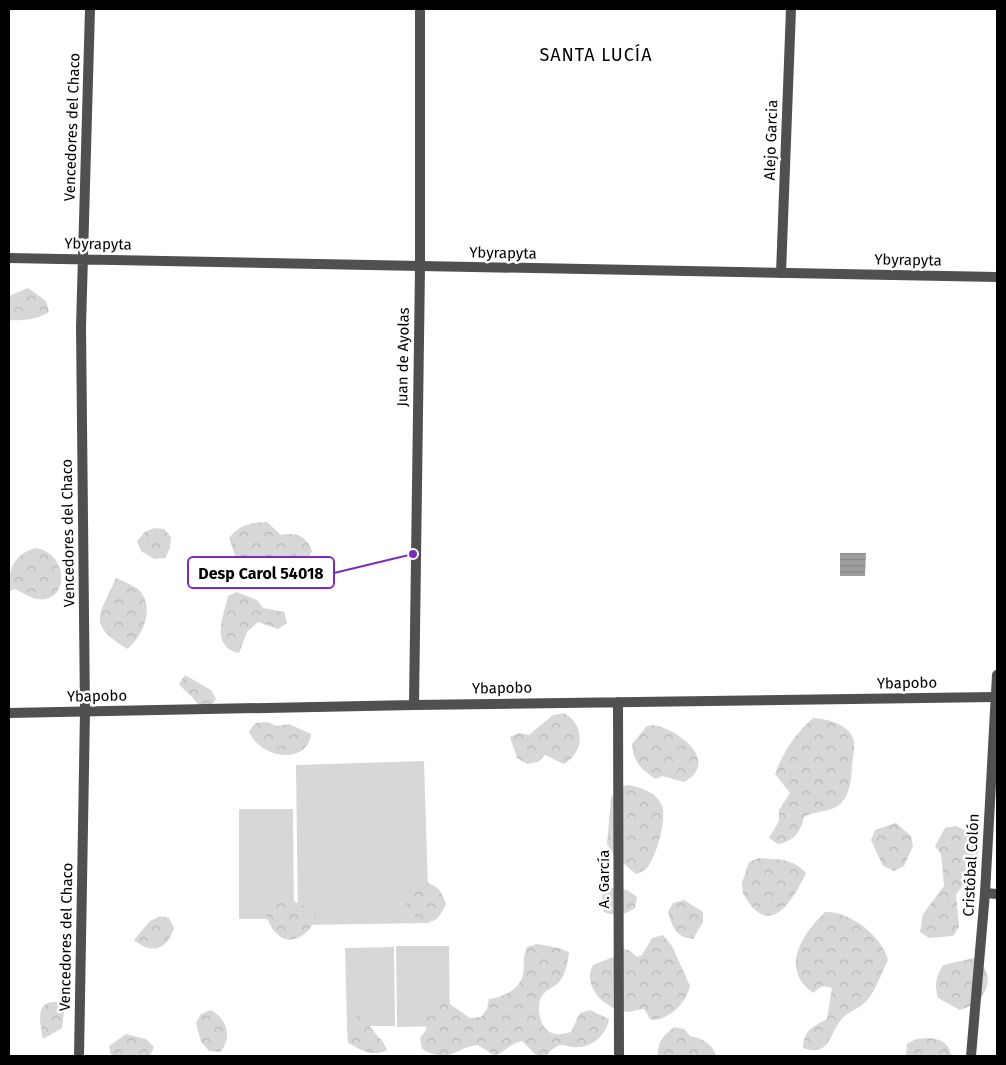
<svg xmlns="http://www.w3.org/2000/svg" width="1006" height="1065" font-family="'Fira Sans',sans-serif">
<defs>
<pattern id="forest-crowns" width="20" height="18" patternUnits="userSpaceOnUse" patternTransform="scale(1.25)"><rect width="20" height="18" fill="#d7d7d7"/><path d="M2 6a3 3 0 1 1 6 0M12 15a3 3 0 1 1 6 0" fill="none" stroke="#b7b7b7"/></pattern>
<pattern id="water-rules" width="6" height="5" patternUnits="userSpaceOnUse" patternTransform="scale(1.25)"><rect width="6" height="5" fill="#9e9e9e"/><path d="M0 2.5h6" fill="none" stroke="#868686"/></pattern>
</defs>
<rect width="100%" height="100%" fill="#fff"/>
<path fill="#d7d7d7" d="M424,761L429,923L298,925L296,765Z
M239,809H293L294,919H239Z
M396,946H449L450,1026L397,1027Z
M394,947L395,1026H347L345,948Z"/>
<path fill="url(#forest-crowns)" d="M28,288L46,301L49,312C39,319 21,321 9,320V296Z
M267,522L281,535C297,532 306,536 312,551L307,561L292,575L271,570L269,579L262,588L252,589L242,584L241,572L229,538C240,524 250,523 267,522Z
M154,528L164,529L171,537L170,548L165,558L154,559L141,551L137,541L145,532Z
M35,548C69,552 70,604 37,599C30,598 22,592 15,589L9,591C9,569 12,556 35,548Z
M116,578C123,581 132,585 138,589C156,605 143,637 127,649C86,623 99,617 116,578Z
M237,592L257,600L263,608L284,612L287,623L278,629L258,622L247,632L239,653C210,647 223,617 228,596Z
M185,675L211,690L216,699L210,707H199C194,696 186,693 179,684Z
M564,713C585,725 585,751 564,764L545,755L538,762L527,764L517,758L510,737L519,733L529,735L553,715Z
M813,718C827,719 850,724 854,741C855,749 852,760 852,769C851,780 850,793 842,802C833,813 816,810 804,817C800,833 794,841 778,844L769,838L779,821V810L790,793L775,774C784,751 794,735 813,718Z
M267,722L277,726L289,724L311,734C308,765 260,760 249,731L256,723Z
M653,725C678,729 721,761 684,782L662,776L656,779C641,770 633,761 632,744L647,726Z
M627,785C639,786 658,793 662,806C667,819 656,859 646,869C643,871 639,873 636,874L614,855L607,844L611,798L617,789Z
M896,823L911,836L913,846L904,866L894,871L883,866L871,840L875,830Z
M956,826L975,835C984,862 973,874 956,894L959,927L953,936L929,938L920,932L923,914L944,886L941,854L935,846L945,828Z
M759,858C777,859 793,858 806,873C799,888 781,924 761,914C753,910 748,901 743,894L742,883L749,862Z
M424,882C437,885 442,891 446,904C435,928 429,923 408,915L405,906L410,896Z
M607,887L627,890L637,897L635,908C624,915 617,917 604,912C602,903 600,895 607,887Z
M277,898C292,898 305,905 316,916C314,931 291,949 277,934C272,930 269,922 266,916Z
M684,900L703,912V922L693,939C675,937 673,928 668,912L673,903Z
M825,912C850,911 882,936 888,960C881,973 875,995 863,1004C856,1010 847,1012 841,1020C828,1036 830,1057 803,1048C804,1030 812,1027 827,1019L832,988L822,986L813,993C779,968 802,935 825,912Z
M160,916L169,918L174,928C167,950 152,955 134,940L150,921Z
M663,935L672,946L690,986C686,1003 671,1018 654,1020L650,1019L644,1009C638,1009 633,1012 628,1012C607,1011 581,987 593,965L613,957L618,948L629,950L637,957L642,955L652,938Z
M537,944L559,948L569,952C568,962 565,978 557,984C552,988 545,991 542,996C535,1007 540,1029 552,1033C559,1036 565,1033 571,1032L580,1013L590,1010L609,1019C606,1036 591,1049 573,1047C569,1047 565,1045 561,1045C555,1046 550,1051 546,1056L536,1055L522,1041C510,1044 505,1051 495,1056L478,1045C453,1048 450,1065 422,1049L420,1038L426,1030L425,1009L431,1001L444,1000L470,1018L481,1017L487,1009L489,999C501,998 517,991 522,978C526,969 521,959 527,947Z
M974,958C1000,974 986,1004 960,1010L938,998C934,984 936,977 943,965Z
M57,1002L64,1011L62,1028L43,1039C40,1024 34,1000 57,1002Z
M211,1010C227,1019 233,1038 220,1052L209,1051L201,1042L196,1023L201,1014Z
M361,1011L371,1015L369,1025C375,1035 383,1039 387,1050C372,1058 362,1050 348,1043L347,1026Z
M674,1027L684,1029L690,1036C702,1038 713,1044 716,1056H658C657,1042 663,1036 674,1027Z
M126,1034L146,1039L154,1047L150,1056H111L109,1046Z
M928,1038C942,1039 948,1043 952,1056H906L907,1044L916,1039Z"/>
<path fill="url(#water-rules)" d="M840,553H866L865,576H840Z"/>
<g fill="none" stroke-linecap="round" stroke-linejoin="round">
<path stroke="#505050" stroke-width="10" d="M781,273L791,9
M618,702L619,1056
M414,705L420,267V9
M9,713L414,705L995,697
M985,893L997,894"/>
<path stroke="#505050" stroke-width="10" d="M9,258L997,277
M79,1056L85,711L81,327L90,9
M971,1056L985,893L997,675"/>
</g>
<g text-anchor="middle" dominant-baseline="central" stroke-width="5" stroke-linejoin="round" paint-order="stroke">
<g font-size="15" fill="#000" stroke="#fff">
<text transform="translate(72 127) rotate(-88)">Vencedores del Chaco</text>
<text transform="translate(771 140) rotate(-88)">Alejo Garcia</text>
<text transform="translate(98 244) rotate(1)">Ybyrapyta</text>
<text transform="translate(503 253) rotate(1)">Ybyrapyta</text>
<text transform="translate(908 260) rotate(1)">Ybyrapyta</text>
<text transform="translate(403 357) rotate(-89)">Juan de Ayolas</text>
<text transform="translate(68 533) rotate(-91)">Vencedores del Chaco</text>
<text transform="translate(907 683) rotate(-1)">Ybapobo</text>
<text transform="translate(502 688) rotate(-1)">Ybapobo</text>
<text transform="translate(97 696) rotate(-1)">Ybapobo</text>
<text transform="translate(971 865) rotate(-87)">Cristóbal Colón</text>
<text transform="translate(604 879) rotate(-90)">A. García</text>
<text transform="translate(66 937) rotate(-89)">Vencedores del Chaco</text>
</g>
<g font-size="18" letter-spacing="1" fill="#000" stroke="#fff">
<text x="596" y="55">SANTA LUCÍA</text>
</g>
</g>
<path fill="none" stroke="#7b2cbf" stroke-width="2" d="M413 554L334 573"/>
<circle fill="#7b2cbf" stroke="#fff" stroke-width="2" cx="413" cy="554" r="5"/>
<rect fill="#fff" stroke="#7b2cbf" stroke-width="2" x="188" y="557" width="146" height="31" rx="5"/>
<g font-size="16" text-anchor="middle" font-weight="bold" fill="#000">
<text x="261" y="579">Desp Carol 54018</text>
</g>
<rect width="1006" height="1065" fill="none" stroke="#000000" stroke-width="20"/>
</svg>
